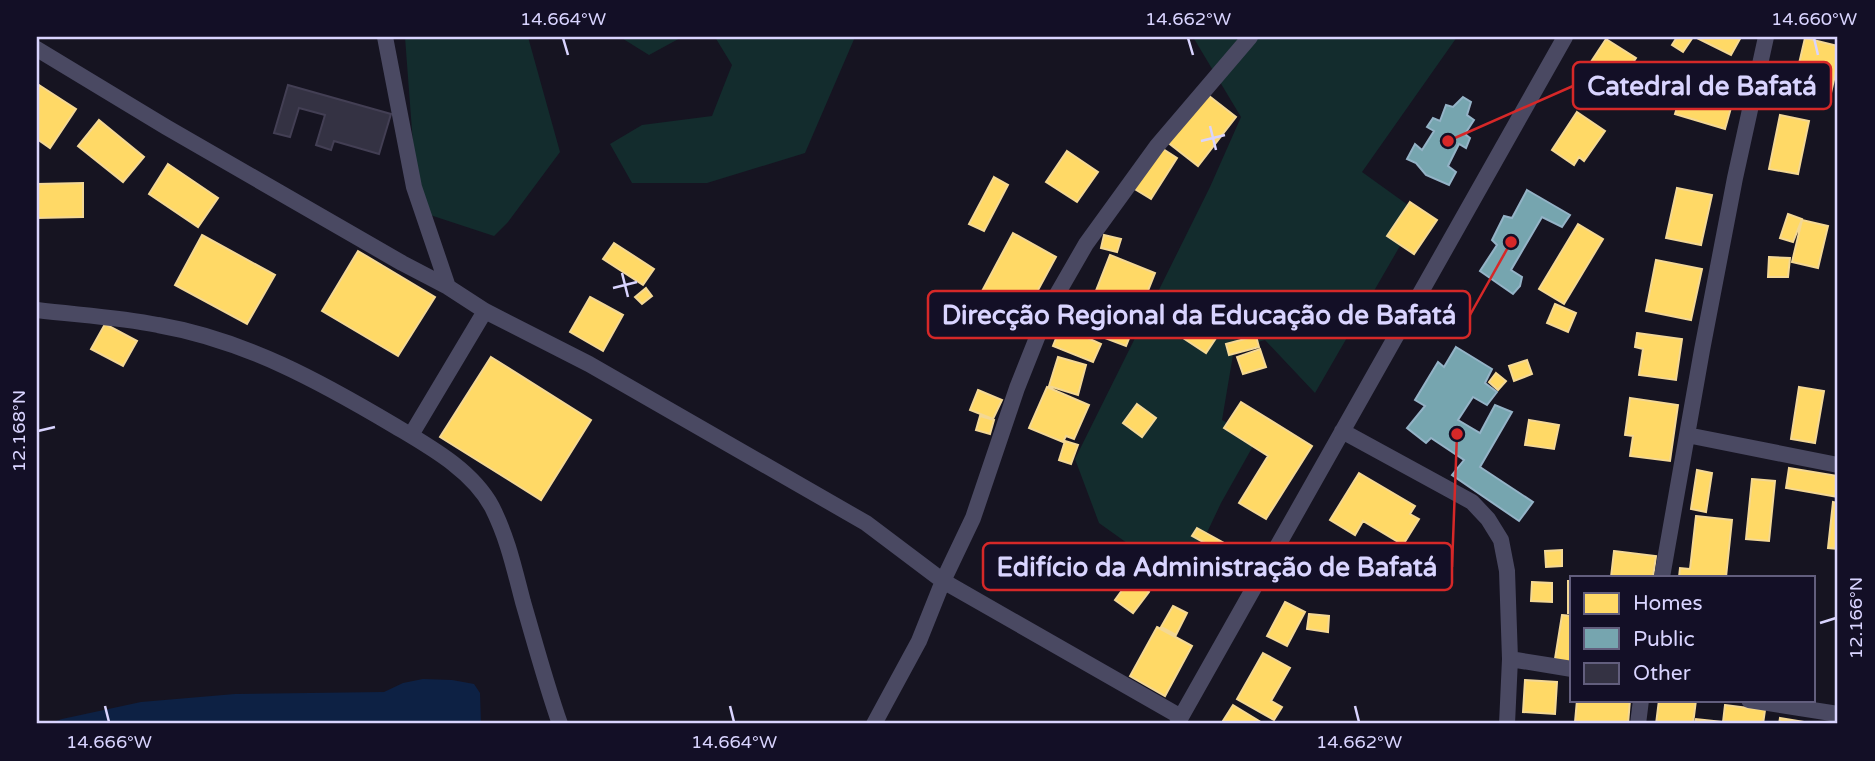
<svg xmlns="http://www.w3.org/2000/svg" width="1875" height="761" font-family="'Varela Round',sans-serif">
<rect width="100%" height="100%" fill="#161421"/>
<path fill="#132c2d" d="M405,37H528L560,152L508,222L494,236L418,211Z
M620,37H682L649,55Z
M715,37H855L805,153L707,183H632L610,144L642,125L712,116L732,65Z
M1193,37H1457L1362,172L1419,213L1315,393L1265,340L1234,349L1222,420L1257,439L1221,503L1183,583L1099,523L1075,459L1210,187L1241,117Z"/>
<path fill="#0d2144" d="M423,679L452,680L474,684L480,693L481,724H47L62,719L141,702L235,694L384,692L403,683Z"/>
<path fill="#ffd966" stroke="#f4d894" stroke-width="2" d="M1677,37H1693L1683,52L1672,45Z
M1695,37H1741L1731,55Z
M1805,38L1838,46V62L1831,93L1794,85Z
M1606,39L1636,58L1615,90L1585,71Z
M1689,68L1738,83L1725,129L1675,114Z
M39,85L76,109L50,148L37,139V88Z
M1204,92L1236,117L1198,166L1166,141Z
M1577,112L1605,131L1584,161L1579,157L1574,165L1552,150Z
M1780,115L1809,121L1798,174L1769,169Z
M99,120L144,157L123,182L78,146Z
M1160,147L1177,158L1151,199L1133,188Z
M1067,151L1098,172L1077,202L1046,182Z
M168,164L218,198L198,227L149,194Z
M994,177L1008,185L984,231L969,224Z
M83,183V217L37,218V184Z
M1677,188L1712,195L1701,245L1666,238Z
M1410,202L1437,220L1414,254L1387,236Z
M1788,214L1802,219L1793,242L1780,238Z
M1802,220L1828,226L1818,268L1792,262Z
M1578,224L1603,239L1564,304L1539,289Z
M1013,233L1056,257L1024,316L981,293Z
M202,235L275,275L247,324L175,285Z
M1104,235L1121,239L1117,252L1101,248Z
M614,243L654,269L643,285L603,259Z
M358,251L435,297L398,356L322,311Z
M1110,255L1155,273L1126,346L1081,329Z
M1769,257L1790,258L1788,277H1768Z
M1656,260L1702,269L1691,320L1646,311Z
M646,288L652,296L642,304L635,297Z
M590,297L623,315L603,351L570,332Z
M1555,304L1576,313L1568,332L1547,323Z
M1198,309L1224,326L1206,353L1180,336Z
M105,324L137,341L123,366L91,349Z
M1061,326L1101,344L1093,362L1053,346Z
M1637,333L1682,339L1676,380L1639,375L1643,349L1635,347Z
M1256,336L1259,347L1229,355L1226,344Z
M1260,349L1266,367L1243,374L1237,357Z
M491,357L591,420L541,500L440,437Z
M1058,357L1086,365L1078,395L1049,386Z
M1527,360L1532,374L1514,381L1509,366Z
M1496,373L1506,381L1498,390L1489,382Z
M1047,387L1089,405L1074,439L1066,436L1063,442L1029,428Z
M1799,387L1824,391L1815,443L1791,439Z
M978,390L1002,400L993,419L970,410Z
M1630,398L1678,405L1670,461L1630,456L1633,436L1625,435Z
M1241,402L1312,446L1266,519L1239,503L1268,456L1224,428Z
M1137,404L1156,418L1142,437L1123,423Z
M980,416L994,420L990,434L976,430Z
M1529,420L1559,425L1554,449L1525,445Z
M1065,441L1078,445L1071,464L1059,460Z
M1789,468L1838,476V497L1786,488Z
M1697,470L1712,473L1706,512L1691,509Z
M1359,473L1415,506L1410,514L1419,519L1403,545L1363,521L1355,535L1330,520Z
M1752,479L1775,481L1769,541L1746,539Z
M1833,502L1838,503V549L1828,548Z
M1696,516L1732,520L1726,577H1679L1680,568L1690,569Z
M1197,528L1242,553L1229,575L1208,563L1216,549L1192,536Z
M1562,550V566L1546,567L1545,551Z
M1614,551L1656,556L1653,577H1611Z
M1131,578L1149,592L1133,613L1115,600Z
M1568,581H1572V613H1568Z
M1532,582L1552,583V602L1531,601Z
M1285,602L1305,612L1287,646L1267,636Z
M1173,606L1187,613L1176,635L1161,627Z
M1309,614L1329,616L1328,632L1307,629Z
M1562,615L1572,616V668L1554,665Z
M1157,627L1192,646L1165,696L1130,676Z
M1263,653L1290,668L1271,701L1282,707L1274,720L1237,699Z
M1525,680L1557,682L1555,714L1523,712Z
M1577,700H1630L1628,724L1575,722Z
M1659,700H1696L1693,724H1656Z
M1233,705L1264,724H1221Z
M1725,705L1765,710L1763,724H1695L1696,719L1723,722Z
M1780,718L1816,724H1779Z"/>
<path fill="#76a5af" stroke="#94b3c7" stroke-width="2" d="M1463,97L1471,102L1467,115L1474,120L1465,134L1470,138L1466,148L1459,144L1448,166L1456,172L1449,185L1426,175L1416,163L1407,159L1415,144L1422,150L1434,131L1427,127L1433,118L1440,121L1446,105L1453,107Z
M1527,190L1570,215L1562,227L1542,217L1511,270L1522,277L1520,286L1513,294L1480,271L1497,245L1492,240L1504,216L1512,218Z
M1456,347L1492,369L1485,383L1497,392L1487,405L1473,397L1458,420L1480,433L1495,405L1512,412L1480,467L1533,502L1519,521L1452,475L1464,460L1431,438L1426,443L1407,428L1425,406L1415,400L1438,362L1444,367Z"/>
<path fill="#343243" stroke="#433f54" stroke-width="2" d="M288,85L391,114L379,154L334,141L331,150L316,145L325,115L299,108L290,137L274,133Z"/>
<g fill="none" stroke-linecap="round" stroke-linejoin="round">
<path stroke="#4a4962" stroke-width="16" d="M385,37L414,187L448,287
M37,49L166,127L402,263L448,287L485,311L589,364L866,523L943,581L1181,717
M37,310C77,315 118,317 158,325C245,340 321,382 395,426C430,447 472,470 492,507C508,539 514,568 523,602C535,643 546,684 560,724
M1342,431L1472,502L1488,519L1501,540L1507,571L1510,659L1507,724
M411,435L485,311
M1687,435L1838,465
M1662,577L1702,350L1735,178L1766,37
M1510,659L1572,669
M1749,700L1838,714
M874,724L919,641L943,581L973,518L1017,388L1048,310L1086,244L1157,146L1250,37
M1177,724L1565,37
M1638,724L1641,700"/>
</g>
<path fill="none" stroke="#d9d4ff" stroke-width="2.5" d="M563,38L568,55M1188,38L1193,55M1814,38L1818,55M1210,126L1216,150M1201,141L1225,135M622,273L628,297M613,288L637,282M38,431L55,427M1820,623L1836,618M105,706L109,722M730,706L734,722M1355,706L1359,722"/>
<path fill="none" stroke="#d62828" stroke-width="2.5" d="M1448 141L1573 86M1511 242L1470 315M1457 434L1452 567"/>
<g fill="#d62828" stroke="#130f26" stroke-width="2.5">
<circle cx="1448" cy="141" r="7"/>
<circle cx="1511" cy="242" r="7"/>
<circle cx="1457" cy="434" r="7"/>
</g>
<g fill="#130f26" stroke="#d62828" stroke-width="2.5">
<rect x="1573" y="62" width="258" height="47" rx="7"/>
<rect x="928" y="291" width="542" height="47" rx="7"/>
<rect x="983" y="543" width="469" height="47" rx="7"/>
</g>
<g font-size="26" text-anchor="middle" font-weight="bold" fill="#d9d4ff">
<text x="1702" y="95">Catedral de Bafatá</text>
<text x="1199" y="324">Direcção Regional da Educação de Bafatá</text>
<text x="1217" y="576">Edifício da Administração de Bafatá</text>
</g>
<rect width="1875" height="761" fill="none" stroke="#130f26" stroke-width="77"/>
<rect x="1570" y="576" width="245" height="126" fill="#130f26" stroke="#625e7d" stroke-width="2"/>
<rect x="1584" y="593" width="35" height="21" fill="#ffd966" stroke="#625e7d" stroke-width="2"/>
<text x="1633" y="610" font-size="21" fill="#d9d4ff">Homes</text>
<rect x="1584" y="628" width="35" height="21" fill="#76a5af" stroke="#625e7d" stroke-width="2"/>
<text x="1633" y="646" font-size="21" fill="#d9d4ff">Public</text>
<rect x="1584" y="663" width="35" height="21" fill="#343243" stroke="#625e7d" stroke-width="2"/>
<text x="1633" y="680" font-size="21" fill="#d9d4ff">Other</text>
<rect x="38" y="38" width="1798" height="684" fill="none" stroke="#d9d4ff" stroke-width="2.5"/>
<g font-size="18" text-anchor="middle" fill="#d9d4ff">
<text x="563" y="25">14.664°W</text>
<text x="1188" y="25">14.662°W</text>
<text x="1814" y="25">14.660°W</text>
<text transform="translate(19 431) rotate(-90)" y="6">12.168°N</text>
<text transform="translate(1856 618) rotate(-90)" y="6">12.166°N</text>
<text x="109" y="748">14.666°W</text>
<text x="734" y="748">14.664°W</text>
<text x="1359" y="748">14.662°W</text>
</g>
</svg>
